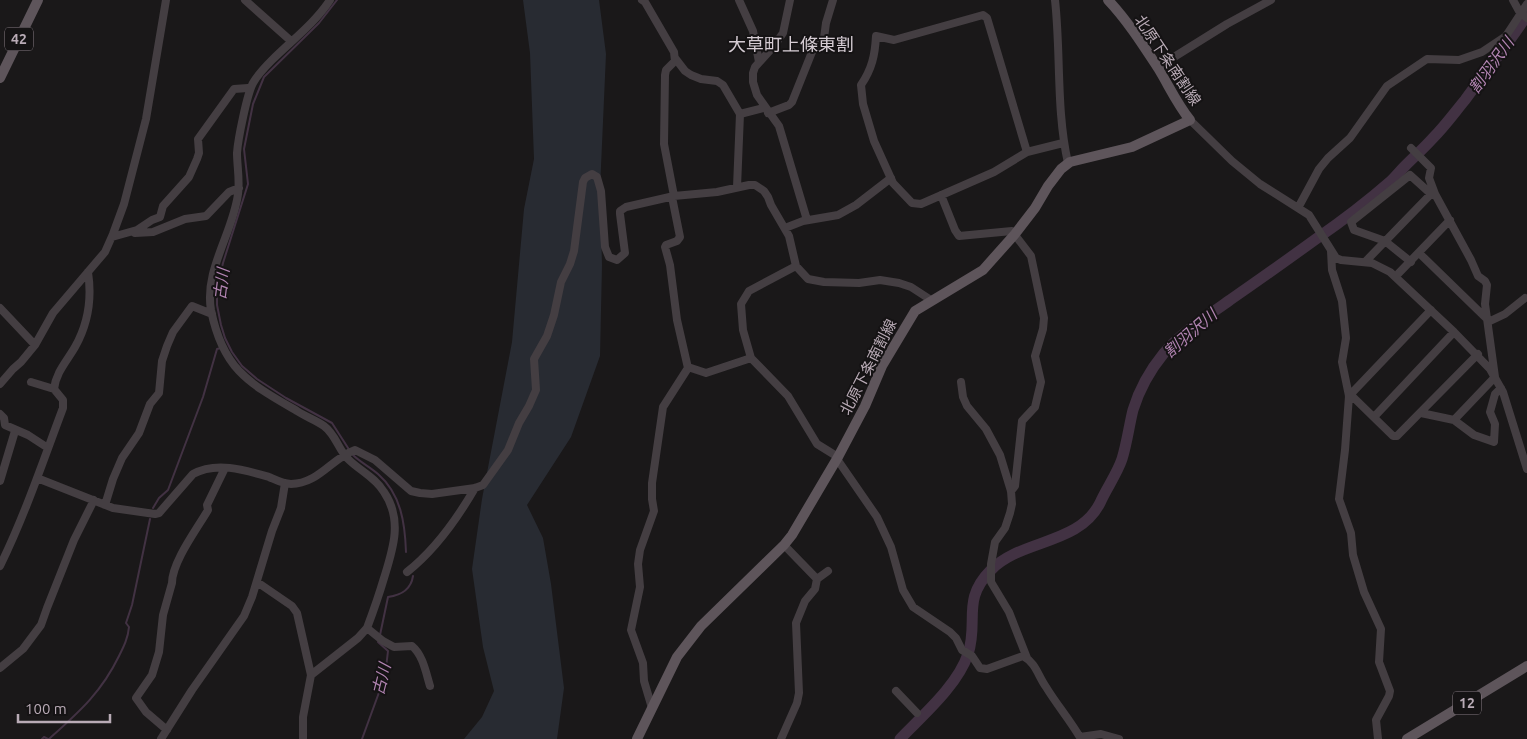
<svg xmlns="http://www.w3.org/2000/svg" width="1527" height="739" font-family="Ubuntu,'Noto Sans JP',sans-serif">
<rect width="100%" height="100%" fill="#1a1819"/>
<path fill="#282b32" d="M523,0H599L606,54L600,189L602,265L600,356L571,437L527,505L543,538L551,584L564,688L557,739H464L482,717L494,691L483,647L472,569L482,499L512,342L524,209L534,159L530,53Z"/>
<g fill="none" stroke-linecap="round" stroke-linejoin="round">
<path stroke="#423243" stroke-width="2" d="M337,0L319,23L264,77L253,104L244,149L248,184L223,263L217,288V305L221,325L225,338L232,352L242,366L257,379L286,398L332,423L350,451
M353,455C360,462 370,467 378,474C401,494 405,523 406,552
M153,508L159,498L168,490L203,397L217,349L221,348
M380,635L388,597C401,595 411,590 413,576
M42,739L44,737L48,739
M49,739C79,712 101,693 119,656C124,646 128,638 129,627L126,623L132,605L150,519
M362,739L385,676L388,651L378,642"/>
<path stroke="#423243" stroke-width="11" d="M900,739C922,716 958,685 968,654C979,621 961,600 991,570C1021,539 1079,545 1100,503C1106,489 1117,474 1122,459C1127,443 1129,426 1133,410C1139,390 1151,369 1164,353C1182,332 1208,316 1230,300C1259,280 1287,260 1316,239C1342,221 1367,202 1391,181C1396,176 1400,171 1405,166C1414,157 1424,148 1433,138C1445,126 1455,112 1465,100C1486,71 1508,45 1527,15"/>
<path stroke="#443e42" stroke-width="8" d="M245,0L291,41
M642,0L645,2L674,52L675,61L666,70L665,75L664,144L674,196
M739,0L753,31L759,62
M790,0L783,33L774,46L755,67L753,73V82L757,95L779,126L807,220
M1055,0C1061,54 1056,110 1068,163
M1513,0L1519,11L1527,18
M675,58L685,71L691,75L701,79L717,81L723,85L740,114L737,187
M1158,67L1227,24L1271,0
M768,113L789,105L792,102L812,52L824,38L826,23L833,0
M740,114L764,108
M1190,120L1232,161L1260,184L1309,215L1336,258L1341,260L1372,263L1390,272L1454,332L1490,369L1503,392L1527,469
M1411,148L1431,168L1429,178L1435,194L1471,260L1478,276L1485,281L1487,285L1485,304L1495,377L1454,420
M1027,152L987,18L983,15L894,40L876,36C875,55 872,69 861,85L863,104L874,141L893,183L912,203L921,204L994,172L1027,152L1063,143
M941,195L955,230L959,236L1012,231L1031,256L1044,318L1043,329L1035,356L1041,382L1035,407L1022,421L1015,486L1011,491
M1298,208L1319,169L1328,158L1350,138L1387,86L1427,59L1459,60L1482,52L1506,36L1527,4
M785,228L803,221L838,215L856,205L891,178
M135,233L153,232L185,219L206,216L229,192L239,188
M112,237L137,230L152,220L160,217L163,206L189,177L197,159L199,153L198,139L234,89L248,88
M1331,251L1332,270L1342,301L1346,338L1342,362L1349,396L1345,450L1339,499L1351,533L1353,555L1364,592L1381,629L1379,662L1390,691L1389,696L1376,720L1378,739
M1419,253L1488,320
M1365,262L1431,194
M1411,262L1385,241L1354,230L1351,222L1410,175L1431,194H1435
M796,266L749,291L741,304L743,330L751,358L788,396L817,444L838,457
M1396,276L1450,220
M0,308L35,345
M1431,310L1349,396L1353,397L1393,436H1397L1478,354
M1488,322L1505,314L1525,298
M688,367L706,373L751,358
M31,382L54,389
M961,382L963,397L967,406L986,429L1000,455L1011,491L1012,504L1010,513L1005,528L995,542L991,564V582L1009,612L1027,658
M0,384L13,369L21,362L35,345L53,313L105,252L113,234L124,204L146,119L166,0
M1421,413L1454,420L1474,435L1494,442L1495,424L1490,412L1495,394L1501,388
M0,414L4,418L5,425L28,435L48,448
M1374,417L1454,332
M837,459L877,517L891,547L903,590L913,607L950,632L956,638L962,650L972,656L980,668L987,669L1023,656C1036,663 1038,676 1046,687C1057,705 1070,720 1081,739
M37,478L113,508L155,514L159,513L193,474C216,461 245,470 269,477C276,480 283,484 291,484C318,484 332,458 355,450L375,460L411,491L420,493L432,494L475,488L483,485L508,450L519,423L529,406L536,390L534,359L547,336L554,315L561,282L570,264L574,251L583,182L585,178L592,174L597,177L601,191L605,247L609,257L617,260L625,253L620,214V211L626,207L674,196L717,192L749,185H755L764,191L768,197L771,205L789,236L796,266L808,279L824,282L859,283L880,280L899,283L911,287L931,300
M0,481L15,431
M105,505L113,479L122,458L139,433L150,404L159,393L162,361L167,346L173,332L192,306L212,314
M0,566C25,515 43,461 63,408V400L54,389C56,372 67,361 75,347C88,324 92,298 88,272
M407,572C435,550 457,519 475,488
M817,579L828,571
M257,582L292,606L297,613L311,675L303,717V739
M367,628L383,641L394,647L412,646C423,655 426,673 430,686
M0,668L23,649L41,625L47,608L74,540L94,500
M311,675L358,638L367,628C373,612 379,595 384,578C393,549 403,520 384,492C375,477 360,471 348,459C338,449 336,435 324,426C316,420 306,417 297,411C249,383 223,370 211,310C204,270 233,233 238,194C240,180 237,166 237,153C238,139 247,94 253,83C258,74 265,67 272,60C291,41 315,23 330,0
M896,691L917,713
M652,708L644,681L643,663L631,630L640,587L638,564L640,550L654,511L652,499V483L663,407L688,368L677,320L670,265L665,247L666,245L677,241L680,237L672,197
M167,730L146,712L136,698L152,675L159,652L163,615L172,583C172,562 197,529 208,510L207,505L225,468
M1080,737L1101,734L1119,739
M161,739L192,690L244,616L252,597L272,531L281,508L285,483
M781,739L797,703L799,693L796,623L805,601L815,589L817,579L784,545"/>
<path stroke="#5e555b" stroke-width="10" d="M0,78L38,0
M637,739L677,657L701,626L784,545L792,535L838,457L865,406L882,366L915,311L983,270L1015,234L1035,208L1048,186L1061,169L1070,162L1132,147L1190,120C1177,104 1169,86 1158,68C1143,45 1127,20 1108,0
M1407,739L1527,666"/>
</g>
<g text-anchor="middle" dominant-baseline="central" stroke-width="4" stroke-linejoin="round" paint-order="stroke">
<g fill="#151314" stroke="#887d85" stroke-width="1">
<rect x="5" y="27.5" width="28" height="23" rx="4"/>
<rect x="1453" y="691.5" width="28" height="23" rx="4"/>
</g>
<g font-size="14" font-weight="bold" fill="#b9abb6">
<text x="19" y="39">42</text>
<text x="1467" y="703">12</text>
</g>
<g font-size="15" fill="#b9abb6" stroke="#151314">
<text transform="translate(1168 60) rotate(56)">北原下条南割線</text>
<text transform="translate(868 367) rotate(-63)">北原下条南割線</text>
</g>
<g font-size="16" font-style="italic" fill="#b284b2" stroke="#151314">
<text transform="translate(1491 65) rotate(-54)">割羽沢川</text>
<text transform="translate(221 284) rotate(-83)">古川</text>
<text transform="translate(1190 333) rotate(-41)">割羽沢川</text>
<text transform="translate(381 679) rotate(-76)">古川</text>
</g>
<g font-size="18" fill="#d5ccd3" stroke="#151314">
<text x="791" y="44">大草町上條東割</text>
</g>
</g>
<path d="M18 714v8h92v-8" fill="none" stroke="#b9abb6" stroke-width="2.5"/>
<text x="25" y="714" font-size="15" fill="#b9abb6" stroke="#151314" stroke-width="4" paint-order="stroke">100 m</text>
</svg>
